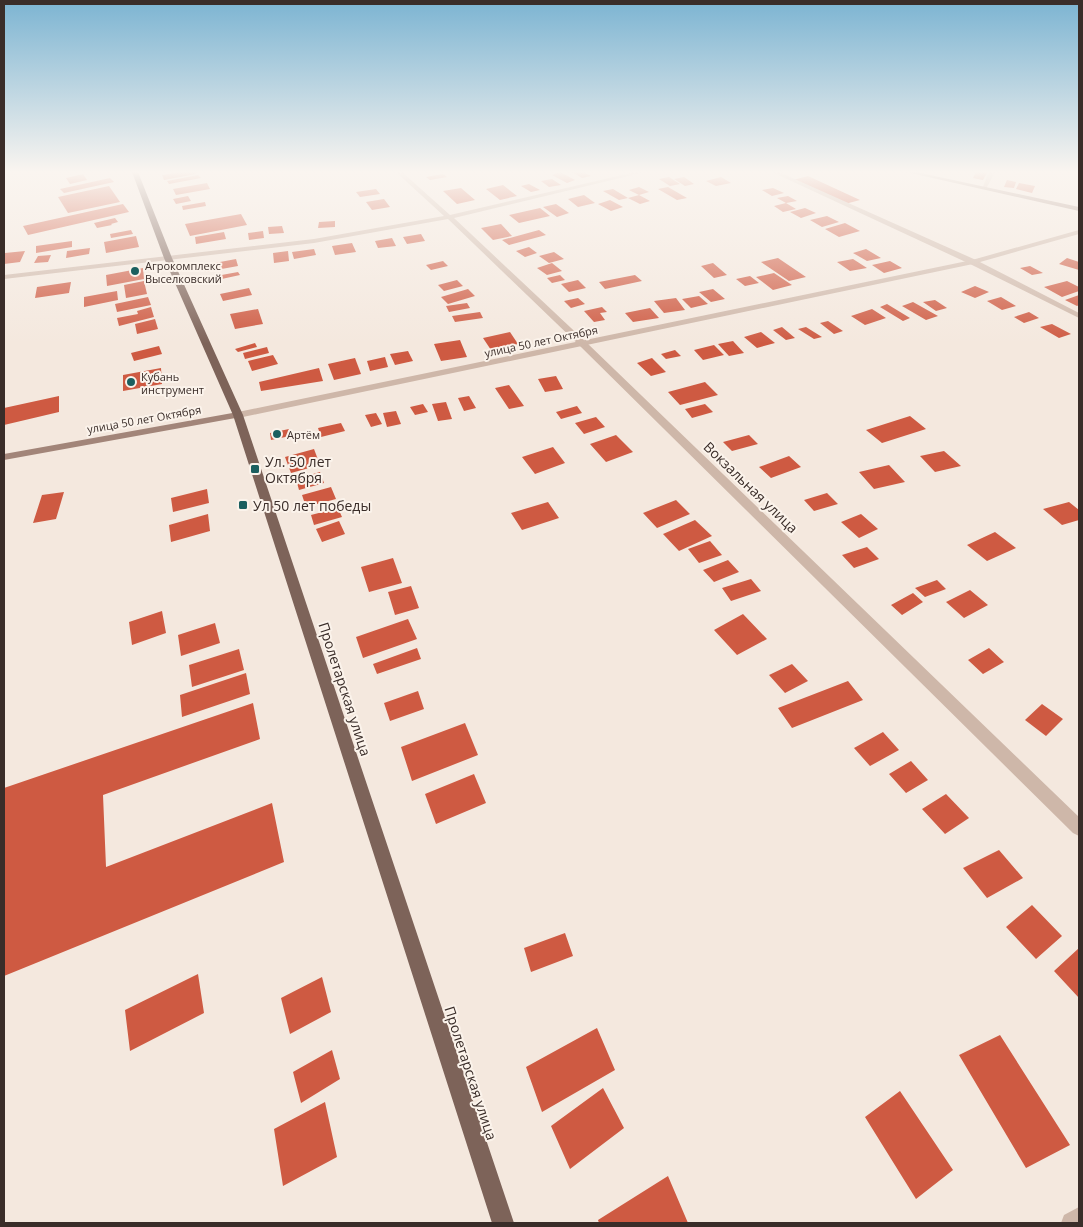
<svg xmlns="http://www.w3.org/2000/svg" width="1083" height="1227" font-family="'Open Sans',sans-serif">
<rect width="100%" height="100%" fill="#f4e8de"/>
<path fill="#ce5a42" d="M182,172H195L196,174L164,180L162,175Z
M560,172L575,180L567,183L552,175Z
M572,172H583L591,176L582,178Z
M976,172H983L987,173L983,180L973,178Z
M83,174L87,180L70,184L66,178Z
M443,174L447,177L430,180L426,177Z
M198,175L201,178L169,184L167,181Z
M808,176L860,200L845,204L793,180Z
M669,177L680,184L670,186L659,179Z
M684,177L694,184L685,186L674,179Z
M721,177L731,183L716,186L706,181Z
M110,178L114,182L64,193L60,189Z
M552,179L561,185L549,187L541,181Z
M1007,180L1016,182L1014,188L1004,187Z
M207,183L210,189L176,195L173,189Z
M1019,183L1035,186L1032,193L1016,189Z
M529,184L540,190L531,192L521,186Z
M503,185L517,196L500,200L486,189Z
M109,186L120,202L68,213L58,197Z
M639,187L649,192L639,195L629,190Z
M668,187L687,198L677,200L658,189Z
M461,188L475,200L457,204L443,191Z
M773,188L784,193L772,196L762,190Z
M376,189L380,194L360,197L356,192Z
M613,189L628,198L619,200L603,191Z
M584,195L595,203L578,207L568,199Z
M639,195L650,201L640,204L628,198Z
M188,196L191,201L176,204L173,199Z
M788,196L797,201L786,203L796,209L783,212L774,206L786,203L777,198Z
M384,199L390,207L372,210L366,202Z
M610,200L623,207L611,211L598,204Z
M205,202L206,206L183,210L182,206Z
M123,204L129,212L28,235L23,226Z
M556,204L569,213L557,217L543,207Z
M540,208L550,216L519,223L509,215Z
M805,208L816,213L801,218L790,212Z
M241,214L247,225L190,236L185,224Z
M827,216L839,222L822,227L810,220Z
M115,218L118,222L111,224L112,225L97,228L94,223Z
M335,221V227L318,228L319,222Z
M845,223L860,231L839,237L825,229Z
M501,224L512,236L493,240L481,228Z
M282,226L284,233L269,234L268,227Z
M131,230L133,234L111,238L110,234Z
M539,230L546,235L509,245L502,240Z
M263,231L264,238L249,240L248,233Z
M224,232L226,239L196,244L195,237Z
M421,234L425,241L407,244L403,237Z
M136,236L139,247L106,253L104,242Z
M392,238L396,246L378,248L375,241Z
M72,241V247L36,253V246Z
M352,243L356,252L335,255L332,246Z
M529,247L537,253L525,257L516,251Z
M90,248L89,254L66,258L67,251Z
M314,249L316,255L294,259L292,252Z
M866,249L881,258L867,261L853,253Z
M25,251L20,262L4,264L5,253Z
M288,251L289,261L274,263L273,253Z
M554,252L564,259L549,263L539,256Z
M51,255L48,262L34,263L38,256Z
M778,258L806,277L789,281L761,262Z
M1067,258L1079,262V270L1059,264Z
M236,259L238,266L205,272L204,265Z
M853,259L867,268L850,271L837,262Z
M443,261L448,266L431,270L426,265Z
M890,261L902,268L884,273L872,265Z
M552,263L562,271L547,275L537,268Z
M713,263L727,275L714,278L701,266Z
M1030,266L1043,273L1032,275L1020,268Z
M143,268L144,279L107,286L106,275Z
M238,272L240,275L217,280L216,276Z
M774,273L792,285L773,290L756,277Z
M560,275L565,280L552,283L547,278Z
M635,275L642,281L605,289L599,282Z
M750,276L759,283L745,286L736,279Z
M457,280L463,286L444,291L438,285Z
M578,280L586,288L569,292L561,284Z
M144,281L147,294L126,298L124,285Z
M1067,281L1079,287V291L1062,297L1044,287Z
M71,282L69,293L35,298L37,287Z
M975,286L989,292L975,298L961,292Z
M249,288L252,295L223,301L220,294Z
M468,289L475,296L448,304L441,297Z
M713,289L725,299L711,302L699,292Z
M117,291L118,300L84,307V297Z
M1079,295V305L1077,306L1065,300Z
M699,296L708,304L691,308L682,299Z
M148,297L151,305L117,312L115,304Z
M1001,297L1016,306L1002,310L987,301Z
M578,298L585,304L571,308L564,301Z
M676,298L685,310L664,313L654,301Z
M935,300L947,308L936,311L923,302Z
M913,302L938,316L926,320L902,306Z
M467,303L470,308L449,312L446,306Z
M887,304L910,318L903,321L880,307Z
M151,307L154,317L119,326L117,318L138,314L137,311Z
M602,307L607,312L600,313L605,320L594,322L584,311Z
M650,308L659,318L633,322L625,313Z
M258,309L263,324L235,329L230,314Z
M872,309L886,318L865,325L851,316Z
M480,312L483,318L455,322L452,316Z
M1029,312L1039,318L1024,323L1014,317Z
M155,319L158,329L137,334L135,324Z
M828,321L843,331L834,334L820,323Z
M1052,324L1071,334L1059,338L1040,327Z
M782,327L795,338L786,340L773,330Z
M806,327L822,337L814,339L798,329Z
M510,332L518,344L491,350L483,338Z
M761,332L775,343L757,348L744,337Z
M460,340L467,357L441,361L434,344Z
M733,341L744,353L729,356L718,344Z
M255,343L257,347L238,352L235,349Z
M714,345L724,355L703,360L694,350Z
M159,346L162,354L134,361L131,353Z
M267,347L269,353L245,359L243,353Z
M675,350L681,356L666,359L661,354Z
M408,351L413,361L395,365L390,354Z
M273,355L278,364L252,371L248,361Z
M385,357L388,367L370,371L367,361Z
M355,358L361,374L334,380L328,364Z
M652,358L666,372L651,376L637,363Z
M161,368L162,384L123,391V375Z
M319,368L323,381L261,391L259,382Z
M556,376L563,389L545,392L538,379Z
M705,382L718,395L680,405L668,392Z
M509,385L524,406L509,409L495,388Z
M59,396V412L4,425V408Z
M469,396L476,408L464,411L458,398Z
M446,402L452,419L438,421L432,404Z
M423,404L428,412L415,415L410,407Z
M705,404L713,412L692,418L685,409Z
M577,406L582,413L561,419L556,412Z
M396,411L401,424L387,427L383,413Z
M376,413L382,424L371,427L365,415Z
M910,416L926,429L882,443L866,430Z
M596,417L605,427L584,434L575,423Z
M341,423L345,431L321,437L318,428Z
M289,429L290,436L271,440L270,433Z
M616,435L633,452L606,462L590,444Z
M749,435L758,444L732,451L723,442Z
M553,447L565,463L535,474L522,457Z
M314,449L320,465L291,473L285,457Z
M944,451L961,466L935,472L920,456Z
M789,456L801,467L771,478L759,467Z
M889,465L905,482L874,489L859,472Z
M320,472L324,483L299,490L296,479Z
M331,487L336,499L306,507L302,495Z
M207,489L209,503L173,512L171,498Z
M64,492L56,519L33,523L42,495Z
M827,493L838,504L814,511L804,500Z
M676,500L690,514L657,528L643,513Z
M548,502L559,518L522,530L511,513Z
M1069,502L1079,510V520L1062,525L1043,509Z
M338,508L342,517L314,525L311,515Z
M208,514L210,531L171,542L169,525Z
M861,514L878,529L859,538L841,522Z
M695,520L712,536L679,551L663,534Z
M339,521L345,534L322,542L316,529Z
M995,532L1016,548L987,561L967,545Z
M710,541L722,555L699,563L688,549Z
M867,547L879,559L854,568L842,555Z
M393,558L402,583L369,592L361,567Z
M728,560L739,572L714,582L703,570Z
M751,579L761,591L731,601L722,588Z
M937,580L946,589L925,597L915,588Z
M411,586L419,608L395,615L388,592Z
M970,590L988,605L964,618L946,602Z
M913,593L923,602L902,615L891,605Z
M162,611L166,633L132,645L129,622Z
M743,614L767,639L737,655L714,630Z
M408,619L417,639L363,658L356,637Z
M215,623L220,643L181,656L178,635Z
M417,648L421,659L377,674L373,664Z
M989,648L1004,662L983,674L968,660Z
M239,649L244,670L192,687L189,665Z
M792,664L808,681L785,693L769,675Z
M246,673L250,694L182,717L180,695Z
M848,681L863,700L792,728L778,708Z
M418,691L424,709L390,721L384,703Z
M253,703L260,739L103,795L106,867L272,803L284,862L4,976V788Z
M1042,704L1063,719L1046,736L1025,720Z
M465,723L478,755L412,781L401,747Z
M883,732L899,750L870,766L854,748Z
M911,761L928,780L906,793L889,774Z
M474,774L486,803L436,824L425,794Z
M946,794L969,818L945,834L922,809Z
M999,850L1023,878L987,898L963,868Z
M1032,905L1062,936L1036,959L1006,927Z
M565,933L573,956L531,972L524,948Z
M1079,948V998L1054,971Z
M198,974L204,1013L130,1051L125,1010Z
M322,977L331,1012L290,1034L281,998Z
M597,1028L615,1070L542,1112L526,1067Z
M1000,1035L1070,1145L1026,1168L959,1055Z
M332,1050L340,1079L301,1103L293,1072Z
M603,1088L624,1128L570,1169L551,1126Z
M900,1091L953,1170L916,1199L865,1117Z
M325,1102L337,1157L283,1186L274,1129Z
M668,1176L688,1223H599L598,1220Z"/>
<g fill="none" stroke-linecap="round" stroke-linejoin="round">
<path fill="#ceb7a9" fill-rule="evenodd" d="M396,172H402L450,215L635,172H645L454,218L587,343L1079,817V836L1073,833L581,347L448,219L314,243L4,279V275L314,239L444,216Z
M772,172H779L976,260L1079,313V318L970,264Z
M989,172H995L986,189H982Z
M1079,1207V1223H1061L1064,1215Z"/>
<path fill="#ceb7a9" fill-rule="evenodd" d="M1079,230V234L973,264L238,418L233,415L238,412L972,260Z"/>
<path fill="#a28579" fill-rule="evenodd" d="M906,172H916L1079,207V211Z
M238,412L243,415L241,417L4,460V454Z"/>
<path fill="#7d6359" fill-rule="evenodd" d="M132,172H138L172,258L243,415L514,1223H492L233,415L164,258Z"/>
</g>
<linearGradient id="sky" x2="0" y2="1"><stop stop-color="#7cb4d2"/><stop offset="0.5" stop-color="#faf5f0"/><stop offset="1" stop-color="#faf5f0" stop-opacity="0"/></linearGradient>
<rect width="1083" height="344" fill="url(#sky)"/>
<g fill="#1b5f5f" stroke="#fbf3eb" stroke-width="2">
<circle cx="135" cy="271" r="5"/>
<circle cx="131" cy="382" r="5"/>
<circle cx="277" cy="434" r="5"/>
<rect x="250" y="464" width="10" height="10" rx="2.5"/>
<rect x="238" y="500" width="10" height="10" rx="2.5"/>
</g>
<g text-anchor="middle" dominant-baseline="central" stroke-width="4" stroke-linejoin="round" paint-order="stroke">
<g font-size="11" fill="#3a2d29" stroke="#fbf3eb" text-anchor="start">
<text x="145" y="265">Агрокомплекс<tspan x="145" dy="13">Выселковский</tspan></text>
<text x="141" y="376">Кубань<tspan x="141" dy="13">инструмент</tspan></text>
<text x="287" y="434">Артём</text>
</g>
<g font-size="11" fill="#3a2d29" stroke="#fbf3eb">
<text transform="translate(541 341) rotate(-12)">улица 50 лет Октября</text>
<text transform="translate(144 419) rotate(-10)">улица 50 лет Октября</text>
</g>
<g font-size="14" fill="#3a2d29" stroke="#fbf3eb" text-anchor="start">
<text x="265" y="461">Ул. 50 лет<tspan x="265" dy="16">Октября</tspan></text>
<text x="253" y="505">Ул 50 лет победы</text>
</g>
<g font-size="14" fill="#3a2d29" stroke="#fbf3eb">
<text transform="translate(751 487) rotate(44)">Вокзальная улица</text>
<text transform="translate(345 689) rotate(72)">Пролетарская улица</text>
<text transform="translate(471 1073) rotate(72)">Пролетарская улица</text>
</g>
</g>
<rect width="1083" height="1227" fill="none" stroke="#3a2d29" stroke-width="10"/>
</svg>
